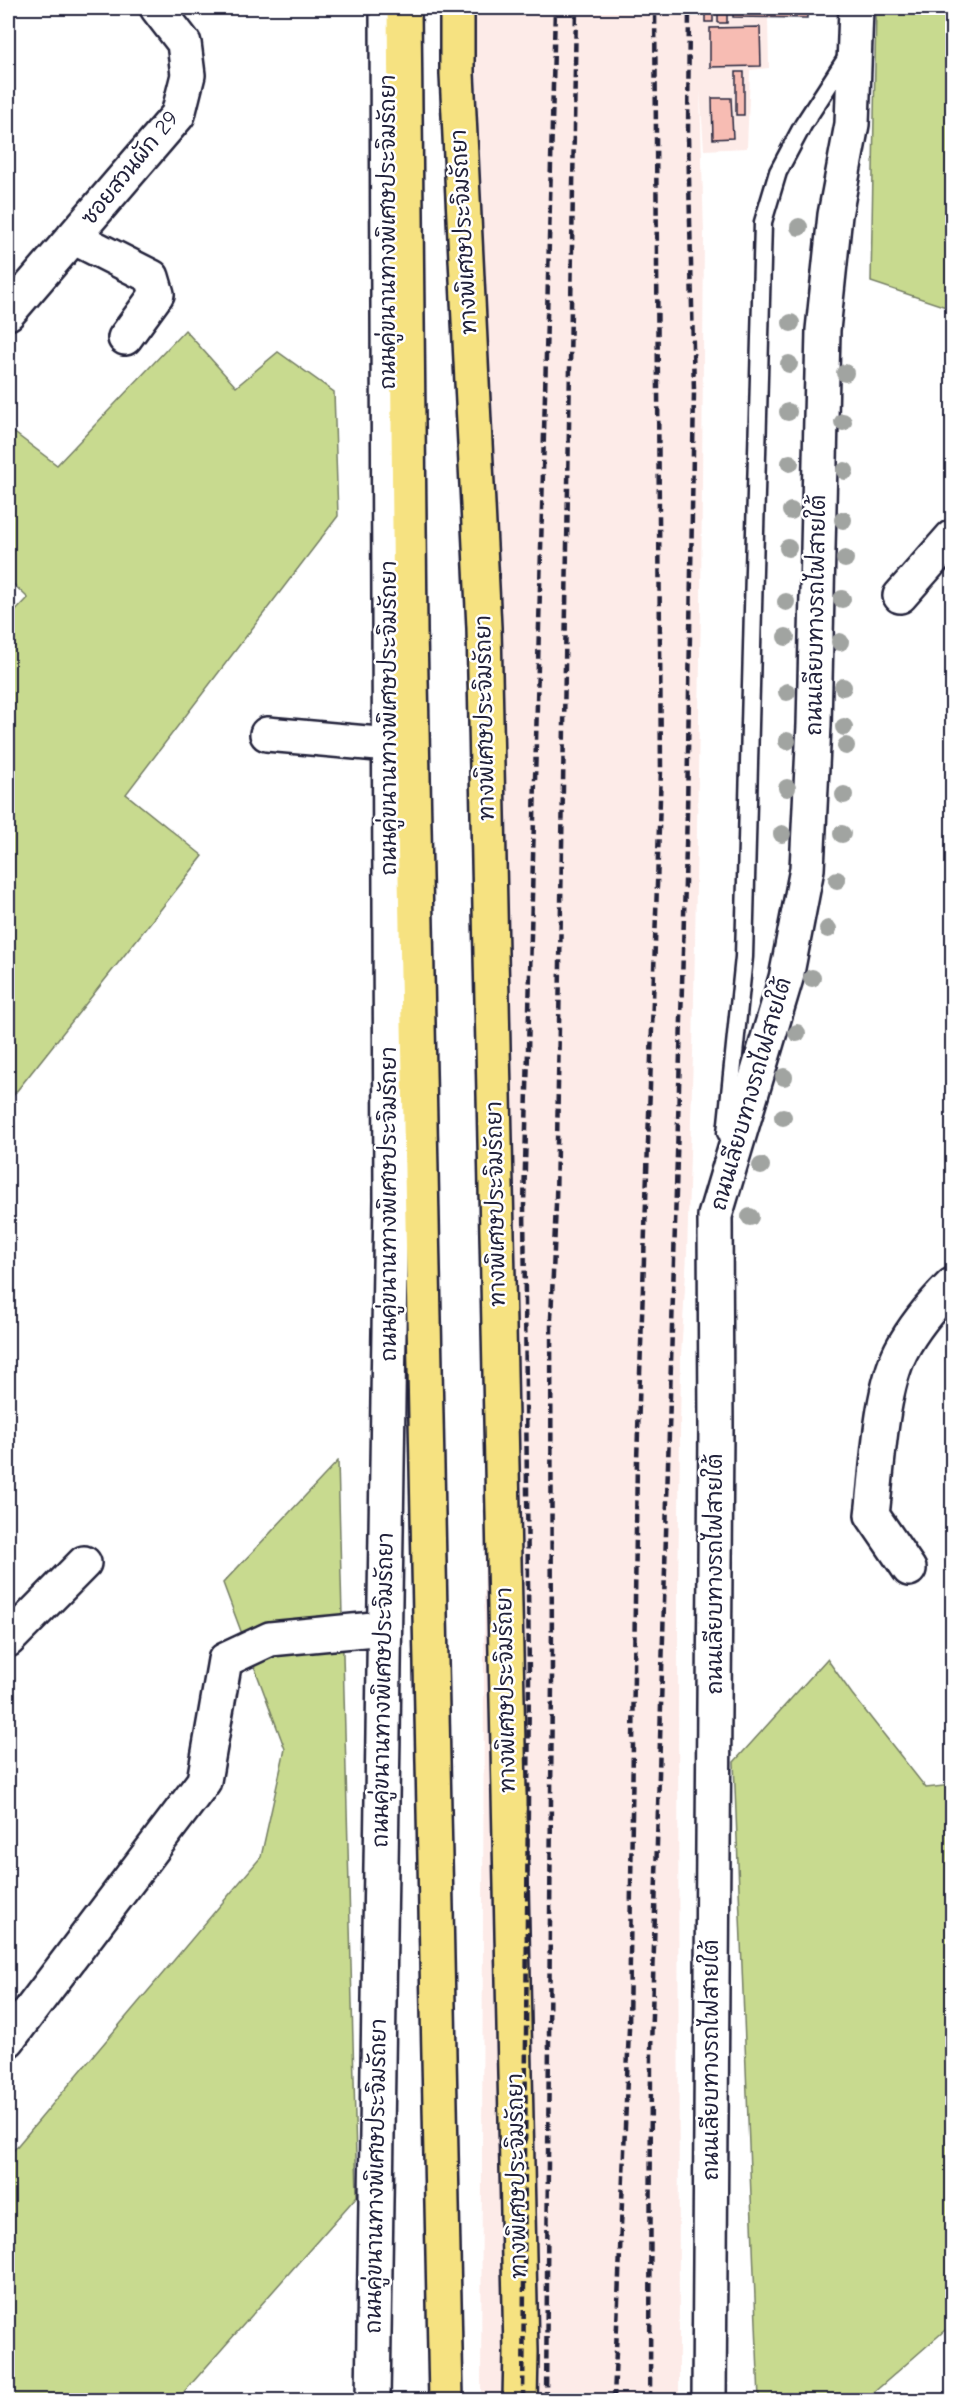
<svg xmlns="http://www.w3.org/2000/svg" width="960" height="2408" font-family="'Comic Neue','Playpen Sans Thai',sans-serif">
<rect width="100%" height="100%" fill="#fff"/>
<filter id="ink" filterUnits="userSpaceOnUse"><feTurbulence type="fractalNoise" baseFrequency=".0167" numOctaves="2"/><feDisplacementMap in="SourceGraphic" scale="12" xChannelSelector="R" yChannelSelector="G"/><feConvolveMatrix kernelMatrix="1 2 1 2 8 2 1 2 1" color-interpolation-filters="sRGB"/></filter>
<g filter="url(#ink)">
<path fill="#fdebe8" d="M474,8H733V17L768,18L769,68L750,70L747,148L704,150L700,90L704,235L701,605L693,1054L687,1254L681,1356L678,1594L679,2400H481L485,1438L481,206Z"/>
<path fill="#c8da8f" stroke="#757e65" stroke-width="1.5" d="M876,8H952V92L950,97L952,98V309L871,282Z
M185,330L236,387L278,352L334,392L338,516L126,794L203,856L8,1102V619L28,598L8,579V428L57,465Z
M338,1461L357,2196L177,2400H8V2157L261,1857L285,1749L223,1583Z
M827,1659L852,1694L926,1788L952,1785V2324L865,2400H759L734,1762Z"/>
<path fill="#f7bcb3" stroke="#22223b" stroke-width="1.5" d="M705,8H713V22H705Z
M718,8H727V23H718Z
M733,8H807V18L733,17Z
M760,27L761,66L710,67V28Z
M736,72H744V115H736Z
M712,98H731L733,138L713,139Z"/>
<g fill="none" stroke-linecap="round" stroke-linejoin="round">
<g stroke="#22223b" stroke-width="21">
<path id="lane" d="M726,1133L744,957L763,222L778,172L803,125L849,54"/>
</g>
<g stroke="#22223b" stroke-width="38">
<path id="street" d="M73,237L152,277L157,294L125,338
M8,313L178,115L188,75L184,43L157,8
M900,596L952,537
M267,734L389,745
M909,1569L872,1515C878,1467 880,1393 901,1351C914,1326 933,1304 952,1285
M8,1640L84,1563
M8,2040L204,1781L225,1660L270,1639L384,1628"/>
</g>
<g stroke="#22223b" stroke-width="38">
<path id="secondary" d="M373,2400L391,1199L387,8
M709,2400L716,1427L715,1216L786,978L807,869L814,725L823,330L835,215L852,124L856,8"/>
</g>
<g stroke="#22223b" stroke-width="38">
<path id="highway" d="M404,8L410,631L446,2400
M457,8V74L484,628L521,2352L520,2400"/>
</g>
<use href="#lane" stroke="#fff" stroke-width="16"/>
<use href="#street" stroke="#fff" stroke-width="33"/>
<use href="#secondary" stroke="#fff" stroke-width="33"/>
<use href="#highway" stroke="#f6e281" stroke-width="33"/>
<path stroke="#22223b" stroke-width="4.5" stroke-dasharray="9 4.5" stroke-linecap="butt" d="M523,2400L529,1678L524,1205L555,8
M546,2400L552,1678L551,1319L556,1204L576,8
M614,2400L629,2028L637,1460L661,770L655,8
M650,2400L651,2049L687,813L694,391L688,136L689,8"/>
</g>
<g fill="#a1a4a1">
<circle cx="799" cy="227" r="9"/>
<circle cx="791" cy="323" r="9"/>
<circle cx="789" cy="364" r="9"/>
<circle cx="845" cy="373" r="9"/>
<circle cx="788" cy="412" r="9"/>
<circle cx="843" cy="422" r="9"/>
<circle cx="790" cy="463" r="9"/>
<circle cx="845" cy="471" r="9"/>
<circle cx="791" cy="511" r="9"/>
<circle cx="843" cy="520" r="9"/>
<circle cx="788" cy="548" r="9"/>
<circle cx="845" cy="559" r="9"/>
<circle cx="842" cy="599" r="9"/>
<circle cx="786" cy="602" r="9"/>
<circle cx="786" cy="637" r="9"/>
<circle cx="840" cy="642" r="9"/>
<circle cx="843" cy="687" r="9"/>
<circle cx="787" cy="692" r="9"/>
<circle cx="844" cy="727" r="9"/>
<circle cx="787" cy="741" r="9"/>
<circle cx="846" cy="746" r="9"/>
<circle cx="787" cy="788" r="9"/>
<circle cx="844" cy="795" r="9"/>
<circle cx="782" cy="834" r="9"/>
<circle cx="842" cy="834" r="9"/>
<circle cx="837" cy="880" r="9"/>
<circle cx="828" cy="929" r="9"/>
<circle cx="812" cy="978" r="9"/>
<circle cx="797" cy="1033" r="9"/>
<circle cx="784" cy="1077" r="9"/>
<circle cx="783" cy="1117" r="9"/>
<circle cx="761" cy="1166" r="9"/>
<circle cx="750" cy="1217" r="9"/>
</g>
</g>
<g text-anchor="middle" dominant-baseline="central" stroke-width="5" stroke-linejoin="round" paint-order="stroke">
<g font-size="22" fill="#22223b" stroke="#fff">
<text transform="translate(130 168) rotate(-51)">ซอยสวนผัก 29</text>
<text transform="translate(388 232) rotate(-90)">ถนนคู่ขนานทางพิเศษประจิมรัถยา</text>
<text transform="translate(464 232) rotate(-93)">ทางพิเศษประจิมรัถยา</text>
<text transform="translate(816 615) rotate(-89)">ถนนเลียบทางรถไฟสายใต้</text>
<text transform="translate(389 718) rotate(-90)">ถนนคู่ขนานทางพิเศษประจิมรัถยา</text>
<text transform="translate(485 718) rotate(-91)">ทางพิเศษประจิมรัถยา</text>
<text transform="translate(751 1094) rotate(-74)">ถนนเลียบทางรถไฟสายใต้</text>
<text transform="translate(389 1204) rotate(-90)">ถนนคู่ขนานทางพิเศษประจิมรัถยา</text>
<text transform="translate(496 1204) rotate(-91)">ทางพิเศษประจิมรัถยา</text>
<text transform="translate(715 1574) rotate(-90)">ถนนเลียบทางรถไฟสายใต้</text>
<text transform="translate(383 1690) rotate(-89)">ถนนคู่ขนานทางพิเศษประจิมรัถยา</text>
<text transform="translate(506 1690) rotate(-91)">ทางพิเศษประจิมรัถยา</text>
<text transform="translate(711 2060) rotate(-90)">ถนนเลียบทางรถไฟสายใต้</text>
<text transform="translate(376 2176) rotate(-89)">ถนนคู่ขนานทางพิเศษประจิมรัถยา</text>
<text transform="translate(517 2176) rotate(-91)">ทางพิเศษประจิมรัถยา</text>
</g>
</g>
<rect width="960" height="2408" fill="none" stroke="#fff" stroke-width="30"/>
<rect x="15" y="15" width="930" height="2378" fill="none" stroke="#22223b" stroke-width="2" filter="url(#ink)"/>
</svg>
